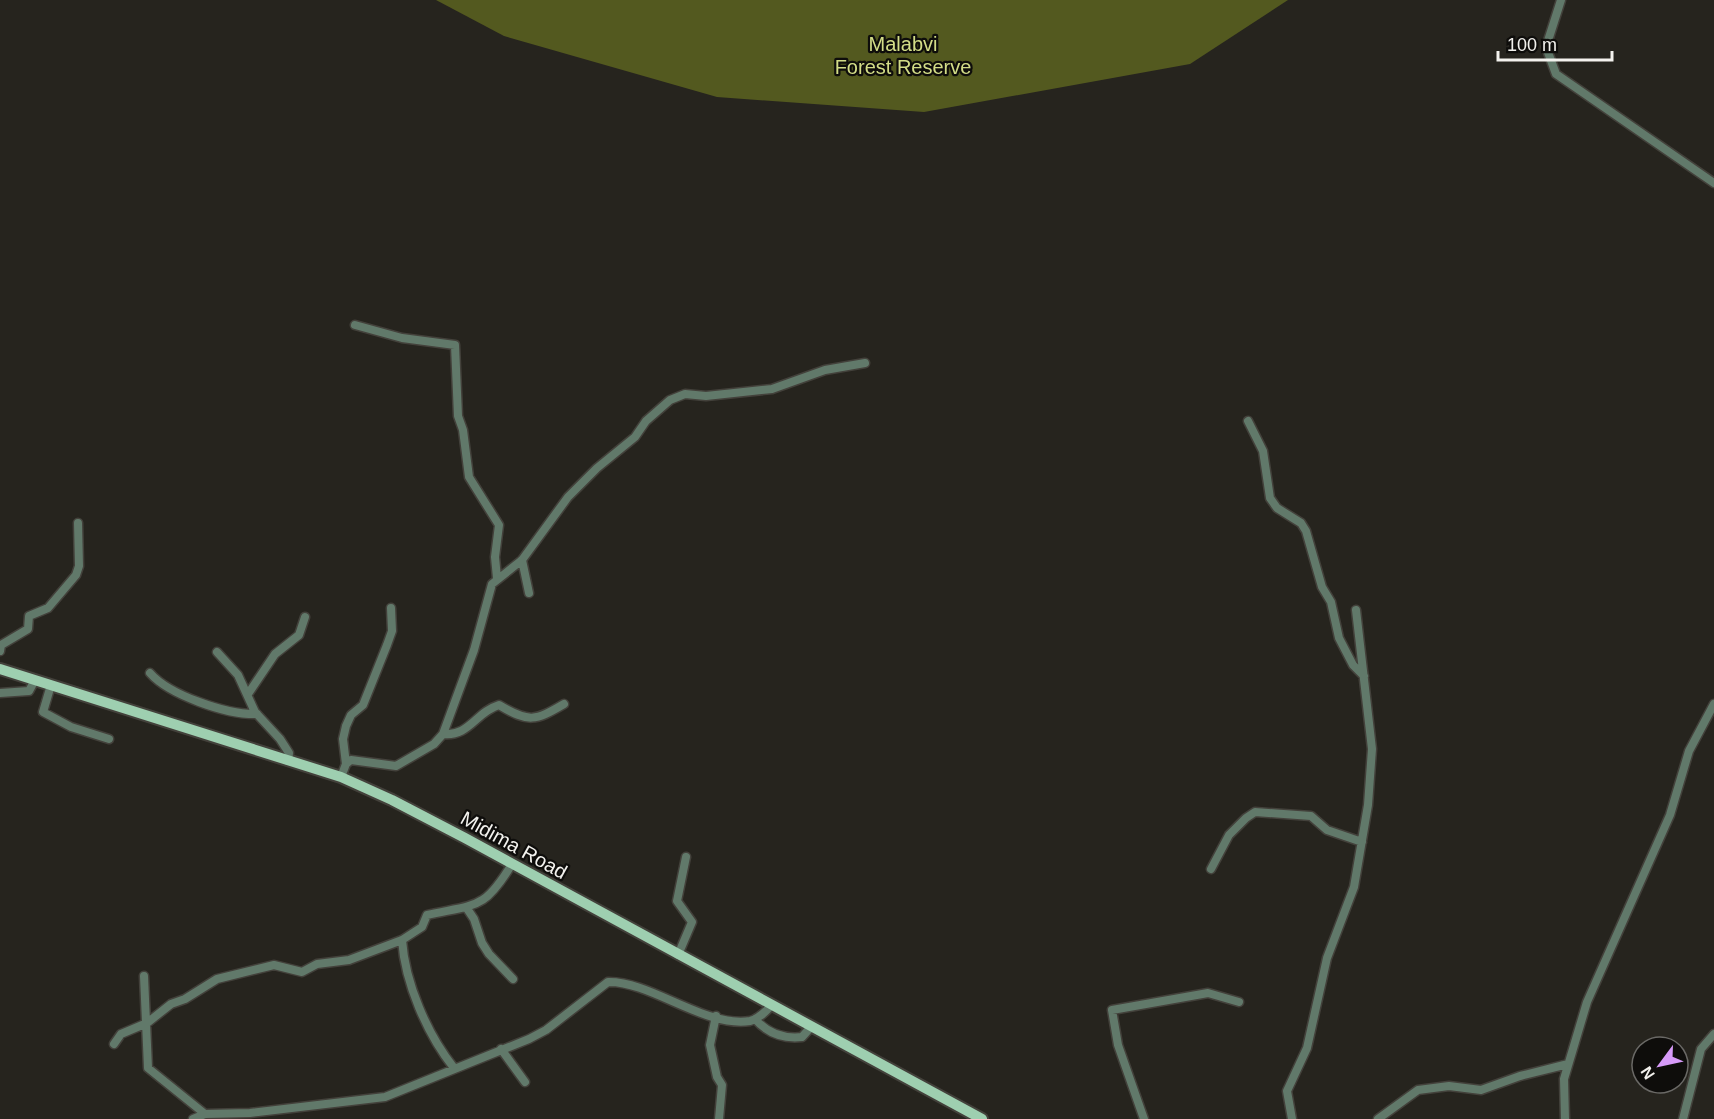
<svg xmlns="http://www.w3.org/2000/svg" width="1714" height="1119" font-family="Arial,sans-serif">
<rect width="100%" height="100%" fill="#26241e"/>
<path fill="#53591f" d="M436,0H1288L1190,64L924,112L717,97L504,36Z"/>
<g fill="none" stroke-linecap="round" stroke-linejoin="round">
<g stroke="#43413b" stroke-width="11">
<path id="minor" d="M1561,0L1546,47L1556,74L1714,183
M355,325L402,338L455,345L458,416L463,430L469,477L499,525L495,557L497,578
M1248,421L1263,451L1270,498L1277,508L1301,523L1306,531L1322,587L1331,602L1339,638L1353,665L1364,676
M522,560L529,593
M0,651L1,645L28,629L29,616L48,608L76,575L79,566L78,523
M217,652L238,675L255,712L280,739L289,753L288,761
M150,673C169,695 227,715 257,714
M51,685L43,712L71,727L109,739
M0,693L29,691L35,680
M248,694L275,654L299,635L305,617
M443,734C469,737 476,712 499,705C529,723 535,721 564,704
M346,764L343,739L346,726L351,715L363,705L387,645L392,631L391,608
M341,777L346,764L351,760L396,766L434,744L443,734L474,650L492,584L522,560L568,497L597,468L635,437L646,421L670,400L685,394L706,396L772,389L825,370L865,363
M1211,869L1229,835L1246,818L1255,812L1311,816L1327,830L1362,842
M466,907L474,919L482,943L489,954L513,979
M402,940C405,983 427,1034 454,1068
M678,955L692,922L677,901L686,857
M144,976L148,1068L205,1114
M716,1016L710,1045L717,1077L722,1085L719,1119
M755,1019C768,1034 783,1039 802,1037L811,1027
M114,1044L121,1034L147,1023L171,1004L185,999L217,979L274,965L302,972L317,964L349,960L402,940L422,927L427,915C477,904 484,910 512,864
M501,1049L525,1082
M193,1119L205,1114L250,1113L385,1097L529,1039L546,1030L608,982C651,981 705,1028 750,1021C759,1019 766,1011 772,1005
M1144,1119L1118,1045L1112,1010L1208,993L1239,1002
M1292,1119L1287,1091L1307,1048L1327,958L1354,887L1368,805L1372,749L1356,610
M1378,1119L1418,1090L1449,1086L1481,1090L1520,1076L1568,1064
M1565,1119L1564,1079L1587,1002L1670,815L1689,751L1714,704
M1683,1119L1701,1049L1714,1034"/>
</g>
<g stroke="#43413b" stroke-width="14">
<path id="major" d="M0,669L341,777L392,800L465,838L982,1119"/>
</g>
<use href="#minor" stroke="#61796a" stroke-width="8"/>
<use href="#major" stroke="#9ecfb0" stroke-width="10"/>
</g>
<g text-anchor="middle" dominant-baseline="central" stroke-width="4.5" stroke-linejoin="round" paint-order="stroke">
<g font-size="20" fill="#d3dd87" stroke="#0e0d0b">
<text x="903" y="44">Malabvi<tspan x="903" dy="23">Forest Reserve</tspan></text>
</g>
<g font-size="20" fill="#f3f2ee" stroke="#0e0d0b">
<text transform="translate(514 845) rotate(29)">Midima Road</text>
</g>
</g>
<g transform="translate(1660 1065) rotate(237)"><circle r="28" fill="#0e0d0b" stroke="#6a6966" stroke-width="1.5"/>
<path d="M0-4.5L10 22L0 15L-10 22Z" fill="#d79bf9"/>
<text y="-9" font-size="16" font-weight="bold" text-anchor="middle" fill="#f3f2ee">N</text>
</g>
<path d="M1498 51v9h114v-9" fill="none" stroke="#f3f2ee" stroke-width="3"/>
<text x="1507" y="51" font-size="18" fill="#f3f2ee" stroke="#0e0d0b" stroke-width="4.5" paint-order="stroke">100 m</text>
</svg>
